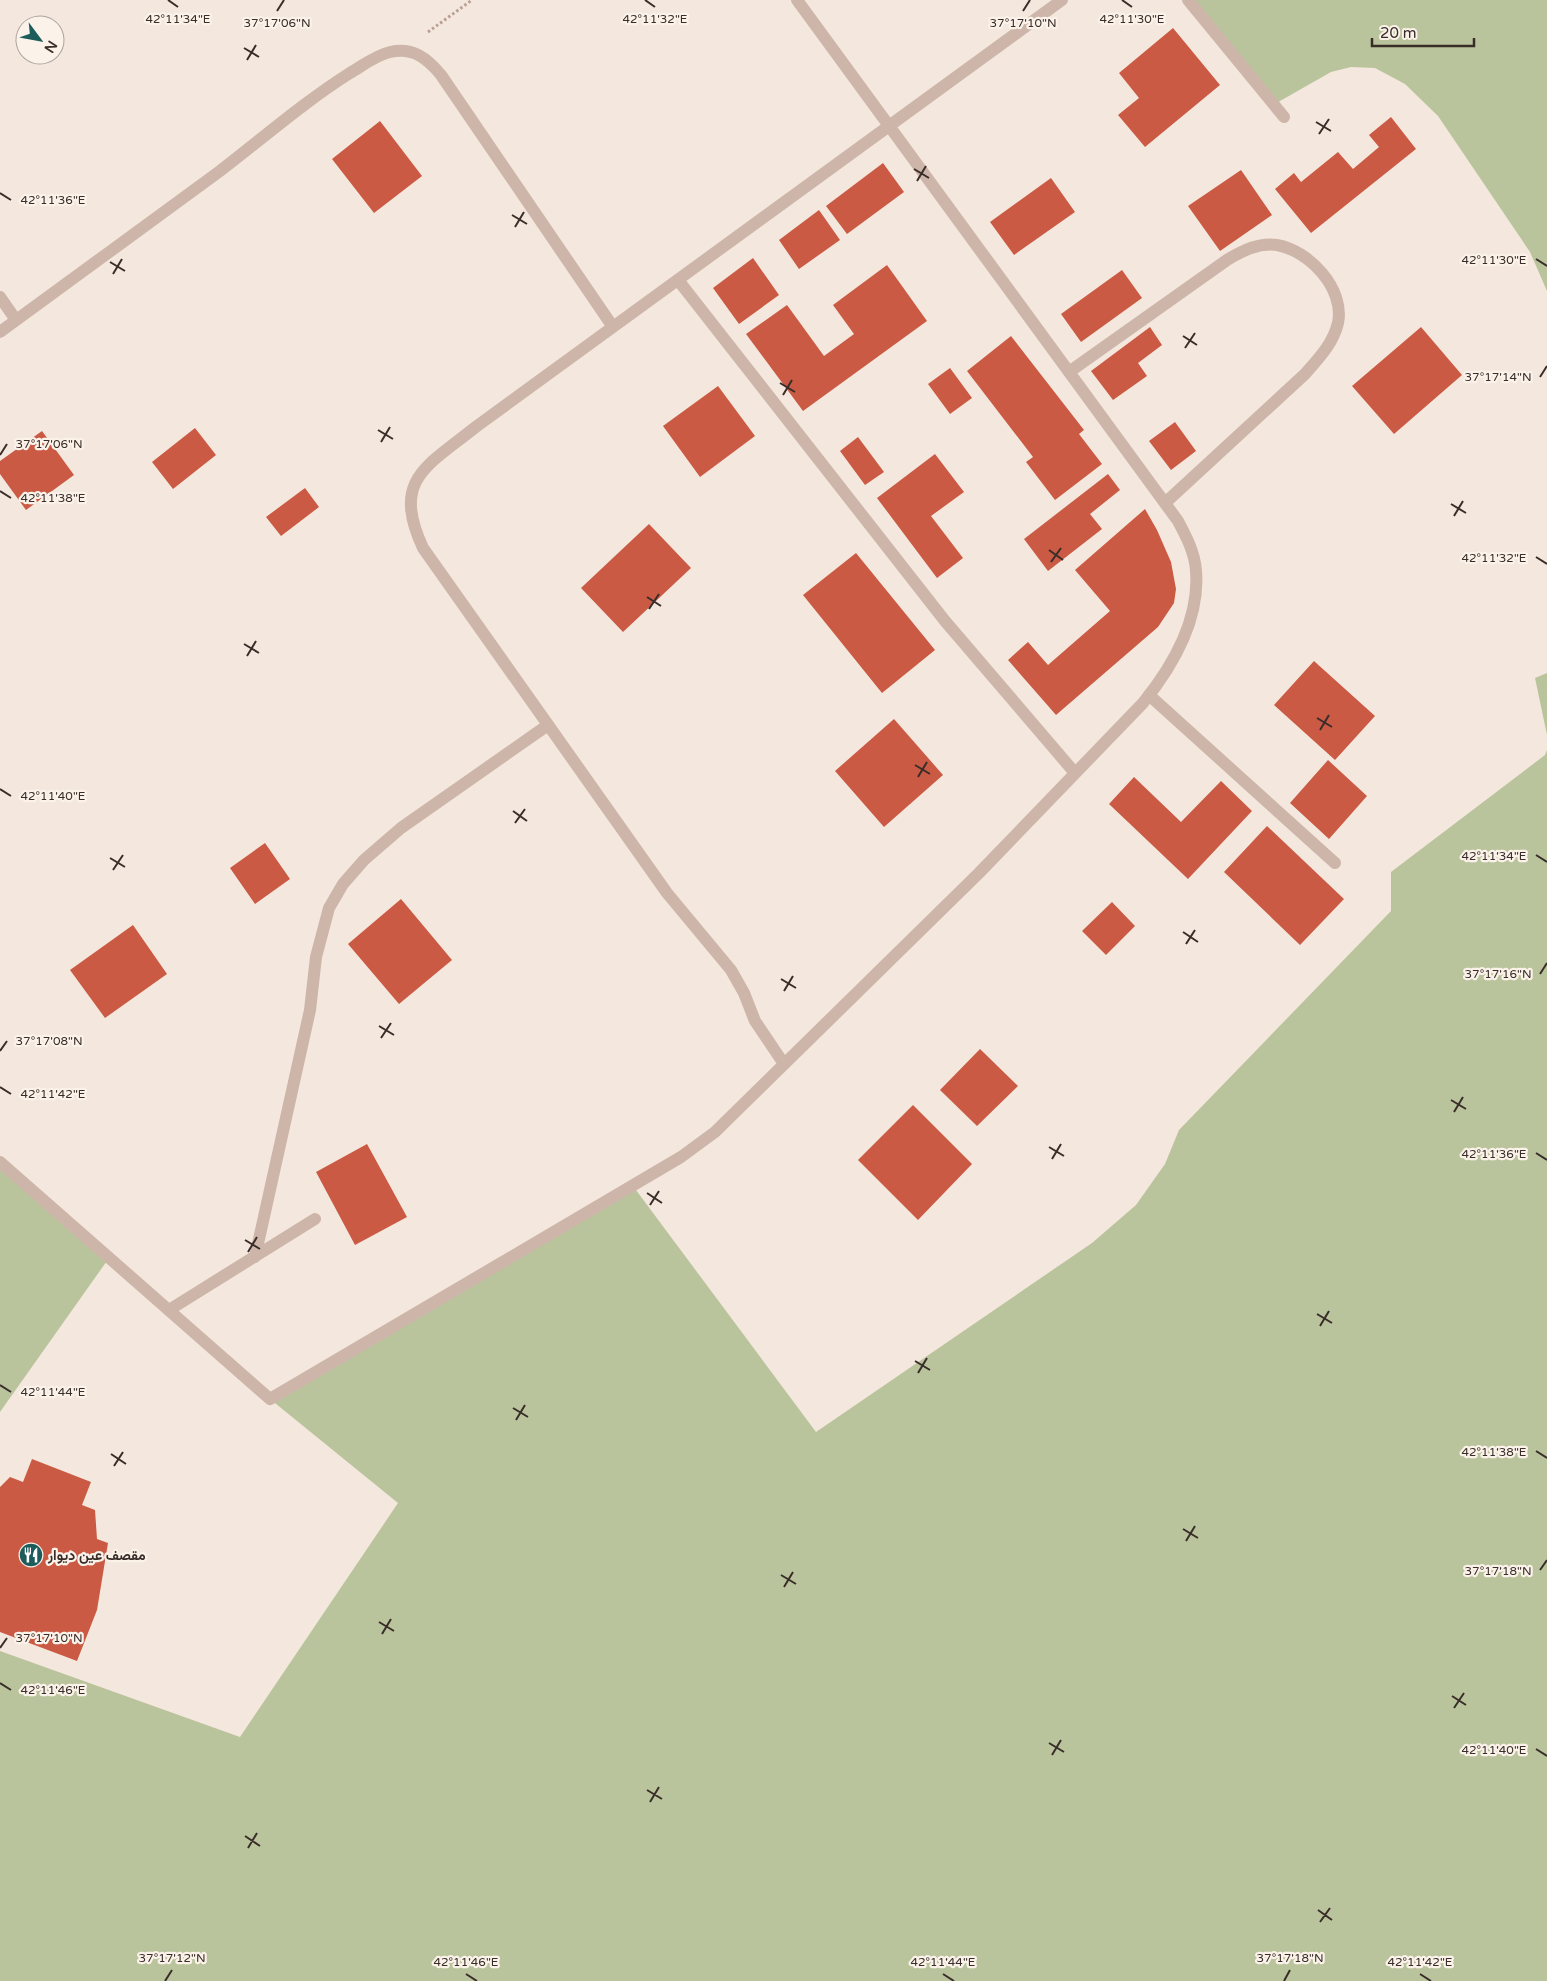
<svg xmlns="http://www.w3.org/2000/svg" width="1547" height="1981" font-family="'Varela Round',Vazirmatn,sans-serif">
<rect width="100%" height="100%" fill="#f4e7dd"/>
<path fill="#bac49c" d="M1188,0H1547V291L1530,252L1438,116L1405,84L1375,68L1351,67L1331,72L1273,105Z
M1547,673V735L1535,678Z
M1547,750V1981H0V1651L240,1737L398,1503L270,1399L633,1186L816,1432L1092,1243L1136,1205L1165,1164L1179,1130L1391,911V872L1545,755Z
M0,1162L109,1258L0,1412Z"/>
<path fill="#cb5a44" d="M1173,28L1220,85L1145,147L1118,115L1139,98L1119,73Z
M1391,117L1416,149L1311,233L1275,189L1294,173L1301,182L1338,152L1353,169L1379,147L1369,135Z
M380,121L422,176L374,213L332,159Z
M883,163L904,192L847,234L826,206Z
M1241,170L1272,215L1220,251L1188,206Z
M1051,178L1075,212L1014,255L990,222Z
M819,210L840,240L799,269L779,240Z
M753,258L779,295L739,324L713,288Z
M887,265L927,321L803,411L746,334L787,305L824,356L854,334L833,305Z
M1122,270L1142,298L1081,342L1061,314Z
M1150,327L1162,345L1138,363L1147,376L1113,400L1091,371Z
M1421,327L1462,375L1394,434L1352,386Z
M1011,336L1084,430L1079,434L1102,464L1055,500L1026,462L1033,457L967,371Z
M950,368L972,398L950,414L928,384Z
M718,386L755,436L700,477L663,426Z
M1175,422L1196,451L1171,470L1149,441Z
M195,428L216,455L173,489L152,462Z
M42,431L74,475L26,510L0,474V461Z
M858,437L884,472L865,485L840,451Z
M935,454L964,492L931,516L963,558L937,578L877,498Z
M1108,474L1120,490L1090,514L1102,529L1048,571L1024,539Z
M305,488L319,507L281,536L266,517Z
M1145,509L1157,530L1171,562L1176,589L1174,603L1158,627L1056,715L1008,660L1028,642L1048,665L1110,611L1075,570Z
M649,524L691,568L623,632L581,588Z
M856,553L935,650L882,693L803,595Z
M1314,661L1375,716L1335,760L1274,705Z
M894,719L943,775L884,827L835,771Z
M1328,760L1367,796L1329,839L1290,803Z
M1134,777L1181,822L1221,781L1252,811L1188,879L1109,804Z
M1267,826L1344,899L1300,945L1224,872Z
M265,843L290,879L255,904L230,868Z
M401,899L452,960L399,1004L348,944Z
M1112,902L1135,926L1106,955L1082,931Z
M133,925L167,974L105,1018L70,970Z
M980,1049L1018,1086L977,1126L940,1090Z
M913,1105L972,1164L918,1220L858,1160Z
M367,1144L407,1217L355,1245L316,1172Z
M32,1459L91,1482L82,1505L95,1510L97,1539L108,1543L97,1610L77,1661L0,1632V1487L10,1477L23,1482Z"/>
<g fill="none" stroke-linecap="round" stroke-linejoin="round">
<path stroke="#b9a093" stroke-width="3" stroke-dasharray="2.5 2.5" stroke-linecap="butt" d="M428,32L472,0"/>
<path stroke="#cdb6a9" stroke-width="12" d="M1188,0L1284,117
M1069,372L1227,260C1242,251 1259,242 1277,245C1310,251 1345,289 1338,323C1333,344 1318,359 1305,374L1165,503
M1149,695L1335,863
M255,1257L310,1010L316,957L329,908L343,884L364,860L401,828L548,725
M169,1310L315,1219"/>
<path stroke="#cdb6a9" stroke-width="12" d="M678,280L945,621L1075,773
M0,297L16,320
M0,332C73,278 147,225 220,171C263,138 304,102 350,73C362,66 376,55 390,52C413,47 427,58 441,75L613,327
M784,1064L755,1021L744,993L731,970L667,893L423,548C391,479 427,466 477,426L1062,0
M0,1162L270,1399L681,1157L715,1132L979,873L1143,703C1173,666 1200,620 1196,571C1195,553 1186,536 1178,521L797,0"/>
</g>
<path fill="none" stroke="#392d29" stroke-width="2" d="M168,0L178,7M645,0L655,7M1122,0L1132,7M277,11L284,0M1023,11L1030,0M244,48L259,57M247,60L256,45M1316,122L1331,131M1319,134L1329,119M914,169L929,178M917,181L926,166M0,193L11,200M512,215L527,224M515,227L524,212M1536,259L1547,266M110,262L125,271M113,274L122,259M1183,336L1197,345M1185,348L1195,333M1540,377L1547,366M780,383L795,392M783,395L792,380M378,430L393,439M381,442L390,427M0,455L7,444M0,491L11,498M1451,504L1466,513M1454,516L1463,501M1049,550L1063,560M1536,557L1547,564M1051,562L1061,548M647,597L661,606M649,609L659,594M244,644L259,653M247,656L256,641M1317,718L1332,727M1320,730L1329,715M915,765L930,774M918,777L927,762M0,789L11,796M513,811L527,821M515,823L525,809M1536,855L1547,862M110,858L125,867M113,870L123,855M1183,932L1198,942M1186,944L1195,930M1540,974L1547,963M781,979L796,988M784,991L793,976M379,1026L394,1035M381,1038L391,1023M0,1051L7,1041M0,1087L11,1094M1451,1100L1466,1109M1454,1112L1463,1097M1049,1147L1064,1156M1536,1153L1547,1160M1052,1159L1061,1144M647,1193L662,1203M650,1205L659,1191M245,1240L260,1249M248,1252L257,1237M1317,1314L1332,1323M1320,1326L1329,1311M915,1361L930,1370M918,1373L927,1358M0,1385L11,1392M513,1408L528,1417M516,1420L525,1405M1536,1451L1547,1458M111,1454L126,1464M114,1466L123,1452M1183,1529L1198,1538M1186,1541L1195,1526M1540,1570L1547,1560M781,1575L796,1584M784,1587L793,1572M379,1622L394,1631M382,1634L391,1619M0,1648L7,1638M0,1683L11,1690M1452,1696L1466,1705M1454,1708L1464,1693M1049,1743L1064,1752M1536,1749L1547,1756M1052,1755L1061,1740M647,1790L662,1799M650,1802L659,1787M245,1836L260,1846M248,1848L257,1833M1318,1910L1332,1920M1320,1922L1330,1908M466,1974L477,1981M943,1974L954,1981M1420,1974L1431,1981M165,1981L172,1970M1284,1981L1290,1970"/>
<defs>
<g id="restaurant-disc" transform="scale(1.25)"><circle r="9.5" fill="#1c5d5c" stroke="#fbf2ea"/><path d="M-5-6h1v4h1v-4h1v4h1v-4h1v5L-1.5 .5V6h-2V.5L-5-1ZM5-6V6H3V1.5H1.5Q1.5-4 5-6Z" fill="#fff"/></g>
</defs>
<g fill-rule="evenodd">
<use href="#restaurant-disc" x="31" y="1555"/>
</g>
<g text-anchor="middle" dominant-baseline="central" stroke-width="4.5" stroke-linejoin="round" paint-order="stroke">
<g font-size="14" font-weight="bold" fill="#392d29" stroke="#fbf2ea" text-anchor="start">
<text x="48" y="1555">مقصف عين ديوار</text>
</g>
</g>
<g font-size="12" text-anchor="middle" fill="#392d29" stroke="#fbf2ea" stroke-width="4.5" stroke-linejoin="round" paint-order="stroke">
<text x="178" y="23">42°11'34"E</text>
<text x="655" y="23">42°11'32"E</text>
<text x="1132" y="23">42°11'30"E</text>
<text x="277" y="27">37°17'06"N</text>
<text x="1023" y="27">37°17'10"N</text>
<text x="53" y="204">42°11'36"E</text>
<text x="1494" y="264">42°11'30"E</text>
<text x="1498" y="381">37°17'14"N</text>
<text x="49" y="448">37°17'06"N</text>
<text x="53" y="502">42°11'38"E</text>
<text x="1494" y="562">42°11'32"E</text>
<text x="53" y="800">42°11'40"E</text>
<text x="1494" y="860">42°11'34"E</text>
<text x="1498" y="978">37°17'16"N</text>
<text x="49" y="1045">37°17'08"N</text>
<text x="53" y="1098">42°11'42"E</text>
<text x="1494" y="1158">42°11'36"E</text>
<text x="53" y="1396">42°11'44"E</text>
<text x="1494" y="1456">42°11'38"E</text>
<text x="1498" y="1575">37°17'18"N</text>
<text x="49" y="1642">37°17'10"N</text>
<text x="53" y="1694">42°11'46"E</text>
<text x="1494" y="1754">42°11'40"E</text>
<text x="172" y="1962">37°17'12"N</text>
<text x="1290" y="1962">37°17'18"N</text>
<text x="466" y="1966">42°11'46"E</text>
<text x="943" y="1966">42°11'44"E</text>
<text x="1420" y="1966">42°11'42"E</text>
</g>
<g transform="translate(40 40) rotate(122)"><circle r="24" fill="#fbf2ea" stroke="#ada39d"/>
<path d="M0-4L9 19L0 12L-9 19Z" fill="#1c5d5c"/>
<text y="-8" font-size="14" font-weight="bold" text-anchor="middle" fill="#392d29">N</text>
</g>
<path d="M1372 38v8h102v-8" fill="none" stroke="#392d29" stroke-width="2.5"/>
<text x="1380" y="38" font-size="15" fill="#392d29" stroke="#fbf2ea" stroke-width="4" paint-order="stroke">20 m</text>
</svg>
